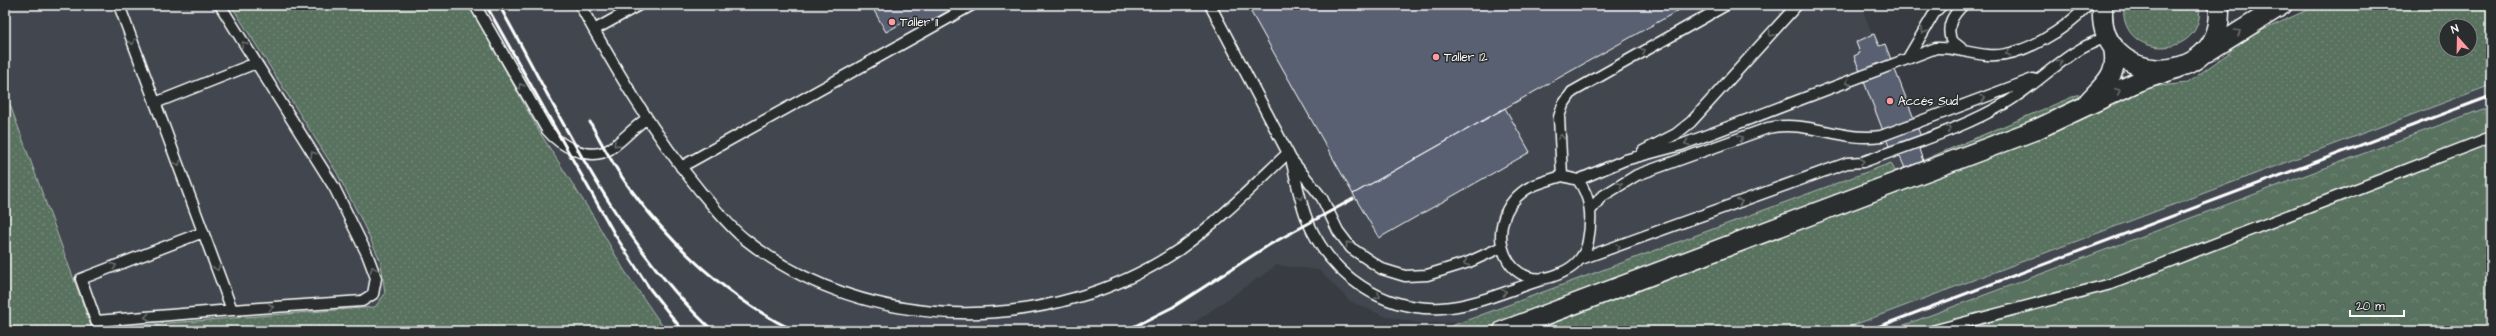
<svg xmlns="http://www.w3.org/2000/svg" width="2496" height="336" font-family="'Architects Daughter',sans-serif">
<defs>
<pattern id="grass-dots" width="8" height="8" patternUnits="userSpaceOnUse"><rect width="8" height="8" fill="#59725f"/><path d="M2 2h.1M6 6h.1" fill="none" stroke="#728777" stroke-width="1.8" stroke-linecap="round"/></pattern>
<pattern id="forest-crowns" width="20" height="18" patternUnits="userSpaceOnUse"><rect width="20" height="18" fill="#59725f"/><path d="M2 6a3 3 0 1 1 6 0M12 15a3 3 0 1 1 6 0" fill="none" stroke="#728777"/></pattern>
</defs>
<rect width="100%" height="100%" fill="#383c42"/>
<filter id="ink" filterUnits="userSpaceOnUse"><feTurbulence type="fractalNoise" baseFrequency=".025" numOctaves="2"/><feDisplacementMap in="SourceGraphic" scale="8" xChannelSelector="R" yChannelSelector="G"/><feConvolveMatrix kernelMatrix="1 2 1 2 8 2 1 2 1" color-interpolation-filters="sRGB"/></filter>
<g filter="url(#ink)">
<path fill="#424750" d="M5,5H231L337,173L358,213L381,262L385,294L375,307L92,329L5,91Z
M469,5H1861L1919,162L1895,171L1891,163L1465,322L1418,323L1384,316L1350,301L1319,270L1277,265L1190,325L1175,331H666L623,270L593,216L540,133Z
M2491,85V106L1888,331H1838Z"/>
<path fill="url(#grass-dots)" stroke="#acb8af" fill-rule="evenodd" d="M231,5H469L540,133L593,216L624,270L666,331H5V91L92,329L375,307L385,294L381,262L358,213L337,173Z
M2124,5H2199C2207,61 2117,61 2124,5Z
M2318,5H2491V85L1838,331H1438L1891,163L1895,171L1919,162L2077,95L2187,83L2229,53L2237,42ZM2446,26H2470V50H2446Z"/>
<path fill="url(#forest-crowns)" stroke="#acb8af" d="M2491,106V331H1888Z"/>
<path fill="#586072" stroke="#fff" d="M871,5H959L920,27L913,17L886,32Z
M1247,5H1688L1353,194Z
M1874,34L1879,46L1885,44L1925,147L1919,149L1923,161L1905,168L1900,157L1894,159L1854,56L1860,53L1856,42Z
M1505,108L1530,152L1379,238L1353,194Z"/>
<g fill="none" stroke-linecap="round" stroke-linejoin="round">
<g stroke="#fff" stroke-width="13">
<path id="service" d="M119,5L232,310L96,321L81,279L203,232
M220,5L334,187L367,254L376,278L373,294L362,301L232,310
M475,5L547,130C560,146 590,162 610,149C623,140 633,128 646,119
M580,5C616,70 653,133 700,191C714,207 729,227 746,240C868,336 1052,336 1180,249C1219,221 1253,186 1288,153
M1210,5L1291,159L1322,198L1338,231L1351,248L1382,269L1405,276L1427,275L1469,262L1502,247
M594,30L639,5
M1961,48L1951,40C1946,25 1953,15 1963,5
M1908,58L1935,12L1942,5
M155,103L256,63
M1643,151L1676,134L1691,122L1797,5
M1292,163C1297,183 1300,203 1308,222C1331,275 1382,311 1441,308C1475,306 1509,290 1541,280
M681,167L972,5
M1562,176L1578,180C1592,199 1592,219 1588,241C1586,254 1577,265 1565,271C1507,303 1477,224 1525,190C1535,183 1550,180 1562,176Z
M1562,176L1559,117L1563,105L1572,92L1726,5
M1578,180L1625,160L1681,145L1936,48C1955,47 1970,54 1988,55C2022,58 2066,29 2088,5
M1591,210L1601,197L1637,175L1768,128C1808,119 1840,142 1881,136L2033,79
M1581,259L1847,163L1863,162C1911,144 1965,128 2009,101C2043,80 2068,49 2108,37
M1932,331L2111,284L2491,137"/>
</g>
<g stroke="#fff" stroke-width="22">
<path id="minor" d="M2103,5C2093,89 2227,92 2219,5
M2207,52L2282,5
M2088,102C2105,83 2120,74 2113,46
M1503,331L2035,130L2139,81L2177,68"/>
</g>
<use href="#service" stroke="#2a2d2e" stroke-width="10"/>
<use href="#minor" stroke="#2a2d2e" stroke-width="19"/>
<path stroke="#fff" stroke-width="3" d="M486,5L615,235L650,289L683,331
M499,5C562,118 617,242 713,331
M590,122C602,144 614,167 629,187C670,244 731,301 795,331
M1125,331L1173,307L1269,245L1353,199
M1867,331L2491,96"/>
</g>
<defs><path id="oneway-chevron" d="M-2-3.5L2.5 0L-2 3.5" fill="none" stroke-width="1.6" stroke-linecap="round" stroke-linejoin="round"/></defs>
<g stroke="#6a6c6d">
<use href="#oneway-chevron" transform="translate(1924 31) rotate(120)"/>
<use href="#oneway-chevron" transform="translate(2238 32) rotate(-31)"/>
<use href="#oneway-chevron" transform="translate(1771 34) rotate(132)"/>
<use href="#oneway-chevron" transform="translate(132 42) rotate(70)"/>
<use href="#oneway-chevron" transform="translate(244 44) rotate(-122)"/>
<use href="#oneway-chevron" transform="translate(1643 51) rotate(-29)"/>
<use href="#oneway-chevron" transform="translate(2008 53) rotate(167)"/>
<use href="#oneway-chevron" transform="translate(2060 62) rotate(-37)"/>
<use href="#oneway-chevron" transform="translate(1848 82) rotate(158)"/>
<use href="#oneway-chevron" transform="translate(521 86) rotate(-120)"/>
<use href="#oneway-chevron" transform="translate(2118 91) rotate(-25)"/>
<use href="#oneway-chevron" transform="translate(1983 98) rotate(-21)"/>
<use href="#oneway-chevron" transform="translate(1949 129) rotate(-22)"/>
<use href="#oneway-chevron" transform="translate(1561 137) rotate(-92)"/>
<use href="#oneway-chevron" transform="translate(1741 138) rotate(-20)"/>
<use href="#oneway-chevron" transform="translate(1687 143) rotate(160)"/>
<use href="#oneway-chevron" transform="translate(616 144) rotate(136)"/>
<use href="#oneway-chevron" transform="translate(313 154) rotate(-122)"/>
<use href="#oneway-chevron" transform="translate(1862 161) rotate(-12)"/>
<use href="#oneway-chevron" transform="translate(178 163) rotate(70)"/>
<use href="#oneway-chevron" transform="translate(1620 185) rotate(-31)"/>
<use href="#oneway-chevron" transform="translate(1300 197) rotate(76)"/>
<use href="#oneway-chevron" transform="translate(1740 202) rotate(-20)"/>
<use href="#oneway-chevron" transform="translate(1348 244) rotate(-129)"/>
<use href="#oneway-chevron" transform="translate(1618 247) rotate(-20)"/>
<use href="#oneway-chevron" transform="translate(1466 263) rotate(158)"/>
<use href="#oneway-chevron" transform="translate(114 266) rotate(-21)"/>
<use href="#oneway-chevron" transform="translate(217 268) rotate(70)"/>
<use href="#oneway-chevron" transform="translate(373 269) rotate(-110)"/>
<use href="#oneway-chevron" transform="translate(1504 292) rotate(-17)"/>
<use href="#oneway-chevron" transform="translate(1378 296) rotate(24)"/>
<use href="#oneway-chevron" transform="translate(271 307) rotate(-4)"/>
<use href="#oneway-chevron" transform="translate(147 317) rotate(175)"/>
</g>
</g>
<g fill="#ff9aa2" stroke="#2a2d2e" stroke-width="1.5">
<circle cx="892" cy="22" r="4"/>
<circle cx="1436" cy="57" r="4"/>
<circle cx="1890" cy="101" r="4"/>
</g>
<g text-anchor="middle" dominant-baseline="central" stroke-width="3" stroke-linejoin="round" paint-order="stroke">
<g font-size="12" fill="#fff" stroke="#2a2d2e" text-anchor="start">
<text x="900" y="22">Taller 11</text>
<text x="1444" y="57">Taller 12</text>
<text x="1898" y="101">Accés Sud</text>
</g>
</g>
<rect width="2496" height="336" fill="none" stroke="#2a2d2e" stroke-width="20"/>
<rect x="10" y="10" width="2476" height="316" fill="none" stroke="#fff" stroke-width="1.5" filter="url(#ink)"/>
<g transform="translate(2458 38) rotate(340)"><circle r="19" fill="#2a2d2e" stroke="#7f8182"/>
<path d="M0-3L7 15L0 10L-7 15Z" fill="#ff9aa2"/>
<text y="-6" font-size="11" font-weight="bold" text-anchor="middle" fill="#ffffff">N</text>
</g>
<path d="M2350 310v6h54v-6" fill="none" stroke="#ffffff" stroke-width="2"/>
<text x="2356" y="310" font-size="12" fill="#ffffff" stroke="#2a2d2e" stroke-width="3" paint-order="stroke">20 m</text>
</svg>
